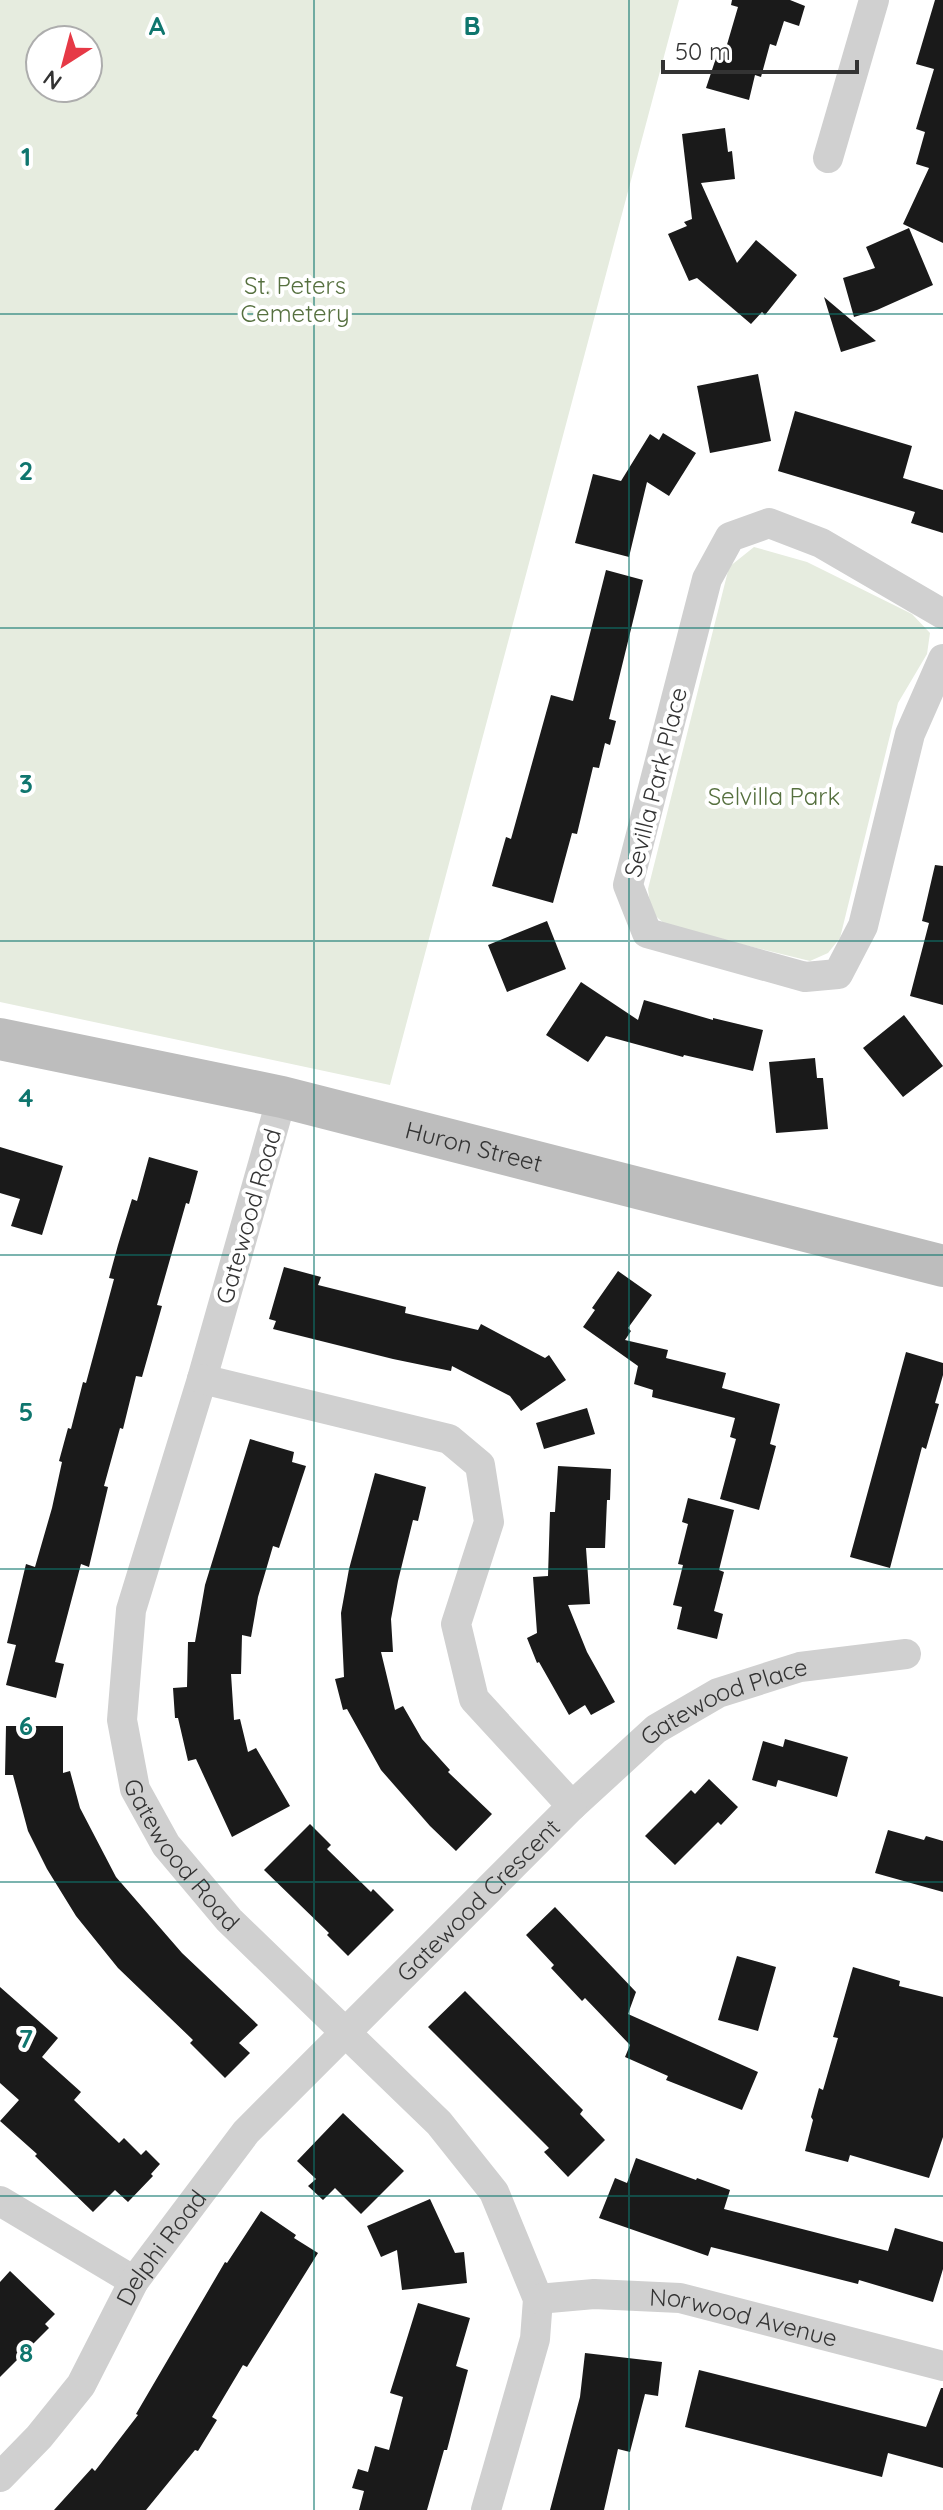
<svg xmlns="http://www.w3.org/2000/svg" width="943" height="2510" font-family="Quicksand,sans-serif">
<rect width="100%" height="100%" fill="#fff"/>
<path fill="#e6ecdf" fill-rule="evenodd" d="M0,0H679L390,1085L0,1002ZM88,40V88H40V40Z
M754,547L807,562L912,614L930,633L927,654L898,703L840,938L828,953L810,961L667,926L651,912L648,889L729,567Z"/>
<path fill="#1a1a1a" d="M732,0H790L805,6L799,26L784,21L776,46L770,44L761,77L755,75L749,100L706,88L720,46L726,48L738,7L731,5Z
M935,0H943V243L903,224L929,168L916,164L925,132L916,129L934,69L916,64Z
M725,128L728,152L732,151L735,179L701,183L737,263L756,240L797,275L765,315L762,312L751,324L697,278L689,281L668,234L687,226L684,222L692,219L682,134Z
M909,228L933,285L877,310L854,317L843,278L875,268L866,247Z
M824,297L876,341L841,352Z
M758,374L771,441L710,453L697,386Z
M795,411L912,446L903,478L943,490V533L911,523L915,512L778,471Z
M663,433L696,453L669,496L647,482L629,557L575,543L593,474L621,481L650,434L659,440Z
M606,570L643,580L609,719L616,721L610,745L605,743L599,768L593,767L577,834L572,833L553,903L492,886L506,837L511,839L551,695L573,701Z
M935,865L943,866V1005L910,996L929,923L922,921Z
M547,921L566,969L507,992L488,945Z
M581,982L638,1020L644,1000L713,1020V1018L763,1030L753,1071L684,1055L683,1057L606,1036L588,1062L546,1035Z
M904,1015L943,1066L903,1097L863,1048Z
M815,1058L817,1078H823L828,1129L776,1133L769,1062Z
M0,1147L63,1166L42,1235L11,1226L20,1199L0,1193Z
M149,1157L198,1171L189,1204L186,1203L157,1305L162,1306L142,1377L136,1376L123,1429L120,1428L104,1486L108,1487L89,1567L81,1564L55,1662L64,1664L56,1698L6,1685L16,1645L7,1643L26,1564L35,1567L52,1508L62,1462L59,1461L68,1428L71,1429L83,1382L86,1383L114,1279L109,1278L118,1245L132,1199L137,1201Z
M284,1267L321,1277L318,1285L406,1307L405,1313L478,1330L481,1324L545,1358L549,1355L566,1380L521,1411L510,1396L452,1366L451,1371L393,1359L273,1329L276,1321L269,1319Z
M618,1271L652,1295L628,1328L631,1331L625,1340L668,1350L666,1358L726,1373L722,1388L780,1404L770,1444L776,1446L759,1510L720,1499L736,1439L730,1437L735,1418L652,1397L653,1390L634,1384L638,1366L583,1327L595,1310L592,1308Z
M906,1352L943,1363V1375L935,1403L939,1404L926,1449L922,1447L890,1568L850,1557Z
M587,1408L595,1434L544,1449L536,1423Z
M250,1439L294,1452L292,1462L306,1466L279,1548L273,1546L258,1597L251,1637L242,1635L241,1674H231L234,1720L240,1719L248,1752L256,1748L290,1806L232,1837L196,1759L188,1761L178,1718H175L173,1688L187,1687L188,1642H195L205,1585Z
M558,1466L611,1469L610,1500H607L605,1548H586L590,1604L568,1605L587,1652L615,1702L591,1715L585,1705L569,1715L539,1662L537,1663L527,1638L537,1633L533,1577L548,1576L550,1512H555Z
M375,1473L426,1487L418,1521L413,1520L398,1581L391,1619L393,1652H381L395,1710L403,1706L422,1739L450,1770L448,1772L492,1814L456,1851L430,1826L381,1770L347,1709L343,1710L335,1679L344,1677L341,1613L349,1569Z
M688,1498L734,1510L719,1570L724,1572L714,1611L723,1614L717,1639L677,1629L682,1607L673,1605L683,1565L678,1564L688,1524L682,1522Z
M6,1726H63V1773L70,1771L80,1808L116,1877L182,1953L258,2025L239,2043L250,2053L225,2078L190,2043L193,2040L118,1968L76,1916L47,1869L28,1831L13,1775H5Z
M785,1739L848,1757L837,1797L778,1780L776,1787L752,1780L763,1741L783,1747Z
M709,1779L738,1807L721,1825L718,1822L675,1865L645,1836L691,1790L695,1794Z
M310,1824L331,1845L327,1849L371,1892L373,1889L394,1910L348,1956L327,1935L329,1933L264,1870Z
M888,1830L924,1840L926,1836L943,1841V1892L875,1873Z
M555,1907L636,1992L628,2014L758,2072L742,2110L666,2080L668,2076L625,2057L630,2045L585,1998L582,2001L551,1968L554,1965L526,1935Z
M737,1956L776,1967L758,2031L718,2020Z
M853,1967L900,1981L899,1986L943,1997V2137L929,2178L850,2155L848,2162L805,2151L813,2120L811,2117L819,2088L823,2090L838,2038L833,2037Z
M0,1987L58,2038L42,2057L81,2092L74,2100L119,2143L124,2138L141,2155L146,2150L160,2164L151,2174L153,2176L128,2202L115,2190L93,2212L35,2156L37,2154L0,2121L19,2100L0,2083Z
M465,1991L583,2110L580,2114L605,2140L568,2177L544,2152L549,2148L428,2027Z
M343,2113L404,2171L361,2214L335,2188L323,2200L308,2186L316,2179L297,2161Z
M636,2158L696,2180L697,2178L730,2190L724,2209L888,2251L895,2228L943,2242V2269L933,2302L859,2280L858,2284L711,2247L708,2256L599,2218L615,2178L627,2183Z
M430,2199L455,2253L464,2252L467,2283L402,2290L397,2250L381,2257L367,2226Z
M261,2211L296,2235L294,2238L318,2253L247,2367L243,2365L212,2417L217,2420L198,2451L195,2450L146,2510H54L92,2468L95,2471L138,2415L136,2414L225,2262L227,2263Z
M10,2271L55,2314L45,2324L49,2328L0,2377V2282Z
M418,2303L470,2318L456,2366L468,2370L447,2450H444L427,2510H359L364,2491L352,2488L358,2469L368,2472L375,2446L389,2450L403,2397L390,2393Z
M585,2353L662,2362L658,2396L645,2394L630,2452L618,2449L604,2510H550L580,2397Z
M699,2370L926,2427L941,2388H943V2468L888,2453L882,2477L685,2427Z"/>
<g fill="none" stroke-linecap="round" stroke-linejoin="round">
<g stroke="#d0d0d0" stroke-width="30">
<path d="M828,158L874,0"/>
<path d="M943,614L821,543L769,523L730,537L707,579L628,885L647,933L805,977L838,974L863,926L910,734L943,659"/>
<path id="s1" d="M282,1097L202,1379L131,1610L122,1720L135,1789L166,1845L229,1920L439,2123L494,2192L538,2299L535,2339L486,2510"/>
<path id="s2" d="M572,1806L656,1729L718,1693L800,1667L906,1654"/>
<path d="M0,2201L134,2281"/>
<path id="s3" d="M538,2299L594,2294L680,2298L943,2366"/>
<path id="s4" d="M0,2477L39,2437L81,2385L134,2281L246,2132L572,1806L474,1699L456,1624L489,1522L480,1465L449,1439L202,1379"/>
</g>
<path stroke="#bdbdbd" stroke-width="42" id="s5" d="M0,1039L282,1097L943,1266"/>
</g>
<path fill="none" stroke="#0f766e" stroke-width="2" stroke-opacity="0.55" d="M314,0V2510M629,0V2510M0,314H943M0,628H943M0,941H943M0,1255H943M0,1569H943M0,1882H943M0,2196H943"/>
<g text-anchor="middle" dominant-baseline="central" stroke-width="8" stroke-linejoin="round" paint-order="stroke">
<g font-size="24" fill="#56703f" stroke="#fff">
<text x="295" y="285">St. Peters<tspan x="295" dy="28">Cemetery</tspan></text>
<text x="774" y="796">Selvilla Park</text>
</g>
<g font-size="24" fill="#333" stroke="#fff">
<text transform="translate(655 782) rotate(-76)">Sevilla Park Place</text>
<text stroke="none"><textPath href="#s5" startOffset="486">Huron Street</textPath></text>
<text transform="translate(248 1216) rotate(-74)">Gatewood Road</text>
<text stroke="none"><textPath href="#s2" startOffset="188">Gatewood Place</textPath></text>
<text stroke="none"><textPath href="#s1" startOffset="796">Gatewood Road</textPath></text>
<text stroke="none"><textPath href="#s4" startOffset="754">Gatewood Crescent</textPath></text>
<text stroke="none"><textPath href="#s4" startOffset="282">Delphi Road</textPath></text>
<text stroke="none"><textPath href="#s3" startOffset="208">Norwood Avenue</textPath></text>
</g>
</g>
<g font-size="26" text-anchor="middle" font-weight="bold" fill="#0f766e" stroke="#fff" stroke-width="8" stroke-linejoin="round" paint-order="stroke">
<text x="157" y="35">A</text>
<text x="472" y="35">B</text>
<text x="26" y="166">1</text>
<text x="26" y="480">2</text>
<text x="26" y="793">3</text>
<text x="26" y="1107">4</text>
<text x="26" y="1421">5</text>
<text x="26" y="1735">6</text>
<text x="26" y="2048">7</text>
<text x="26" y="2362">8</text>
</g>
<g transform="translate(64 64) rotate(216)"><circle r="38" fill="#ffffff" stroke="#adadad" stroke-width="2"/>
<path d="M0-6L14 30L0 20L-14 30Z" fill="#e63946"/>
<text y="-12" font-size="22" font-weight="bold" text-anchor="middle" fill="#333333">N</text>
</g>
<path d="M663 60v12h194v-12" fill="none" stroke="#333333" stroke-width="4"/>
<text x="675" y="60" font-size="24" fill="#333333" stroke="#ffffff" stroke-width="6" paint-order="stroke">50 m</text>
</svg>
